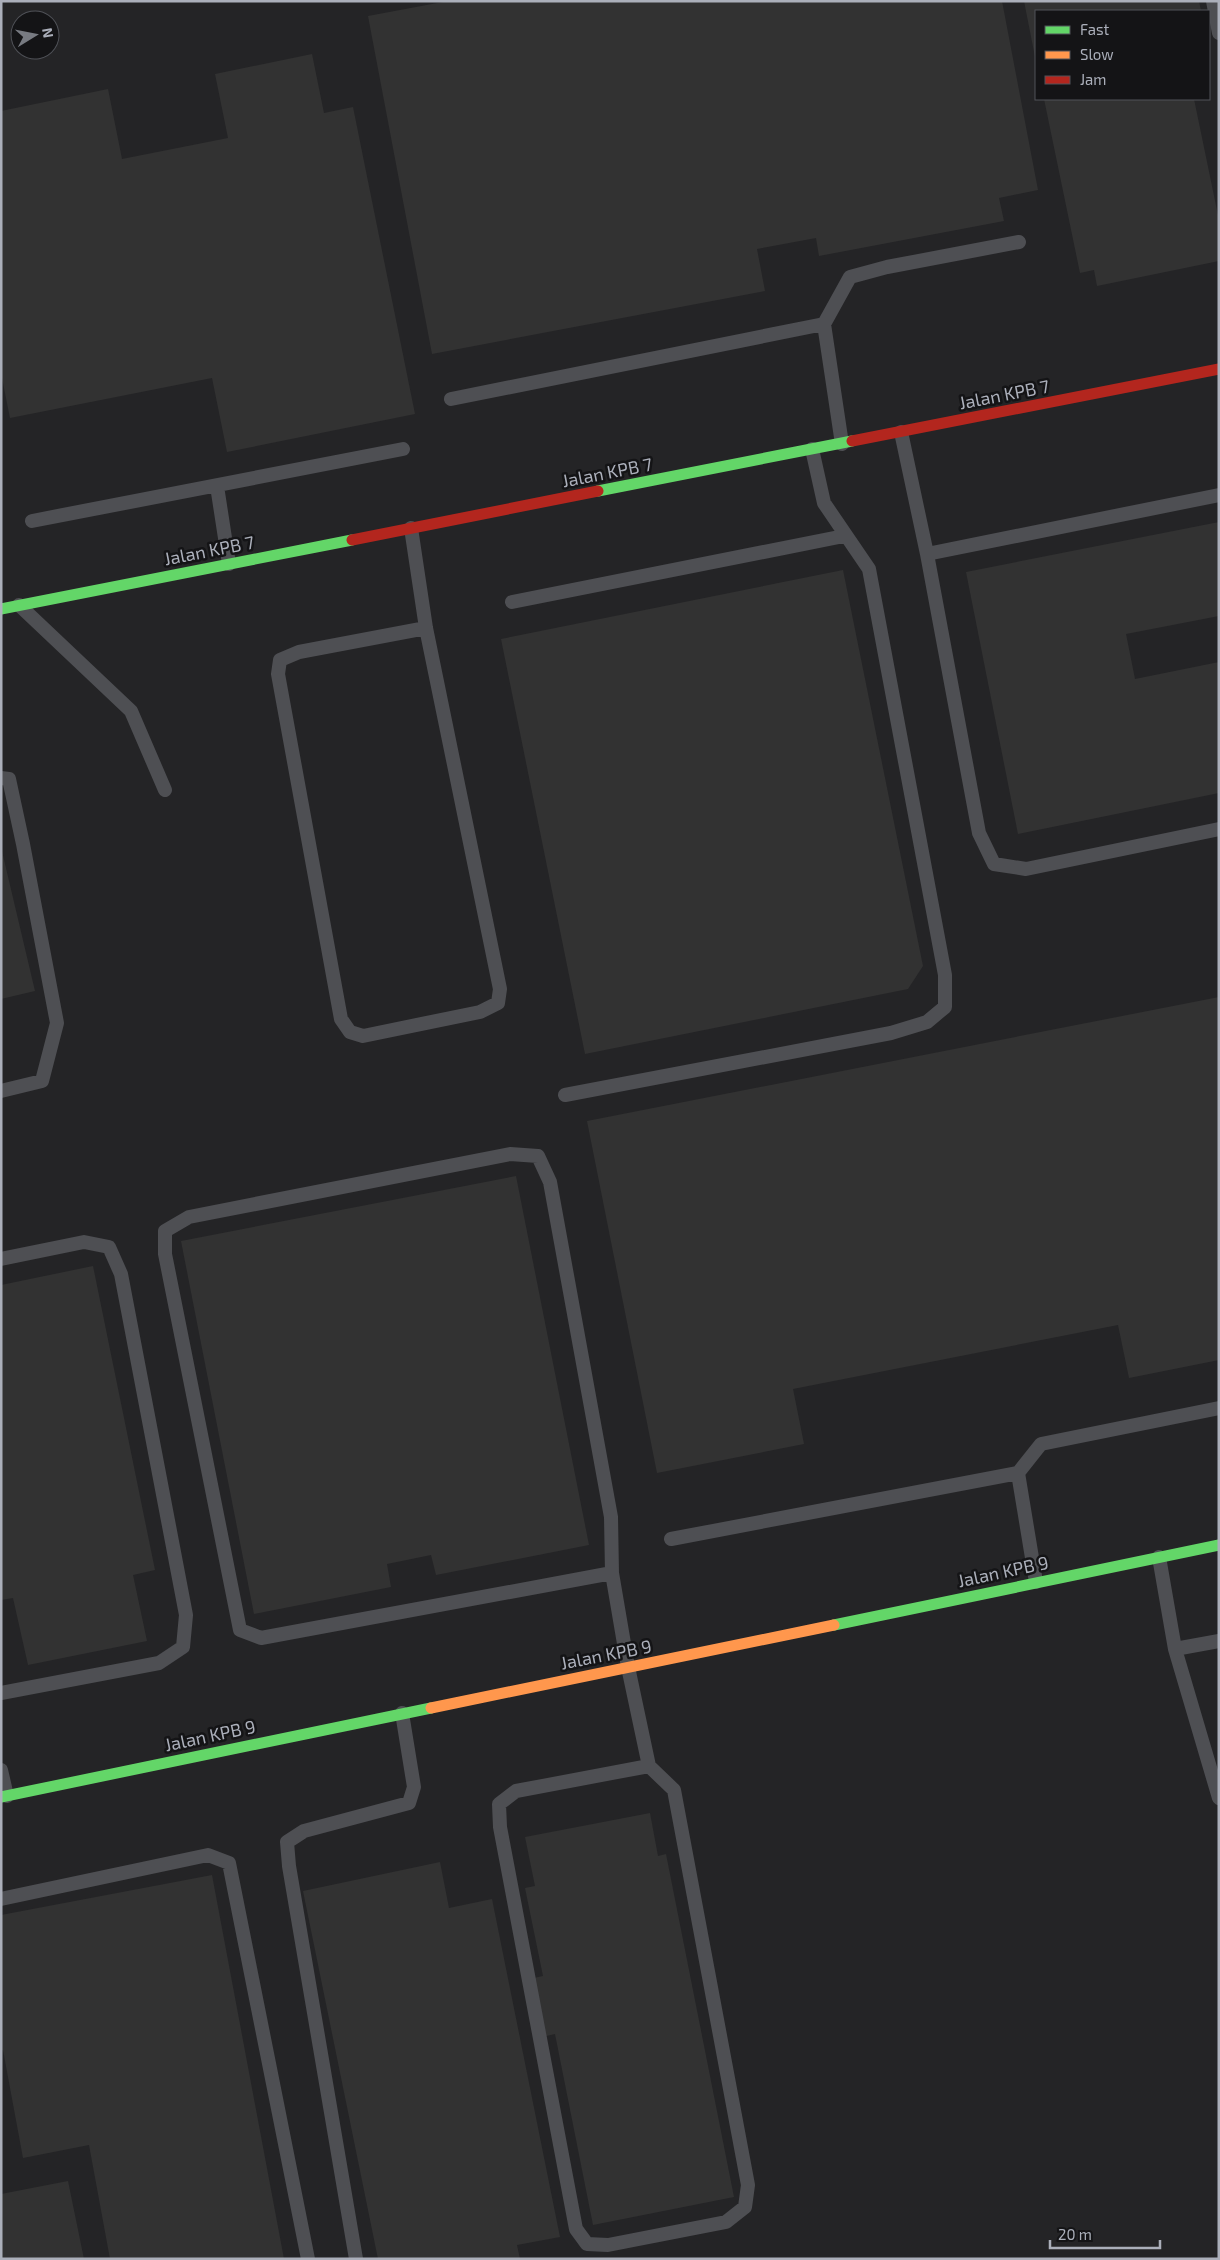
<svg xmlns="http://www.w3.org/2000/svg" width="1220" height="2260" font-family="'Exo 2',sans-serif">
<rect width="100%" height="100%" fill="#1a1a1a"/>
<path fill="#242426" fill-rule="evenodd" d="M1,1H1219V2259H1ZM1036,11H1209V99H1036ZM20,20H50V50H20Z"/>
<path fill="#323232" d="M448,1H1002L1038,190L999,198L1004,221L819,256L816,238L757,249L765,291L432,354L368,16Z
M1024,1H1199L1201,11H1036L1035,57Z
M312,54L324,113L353,107L415,414L227,452L212,378L10,418L1,373V111L108,89L122,159L228,138L215,74Z
M1044,99H1194L1219,220V261L1097,286L1094,270L1080,273Z
M1219,522V616L1126,634L1135,679L1219,662V793L1018,834L966,572Z
M843,570L923,966L908,989L585,1054L501,639Z
M1,847L35,991L1,999Z
M1219,997V1360L1129,1378L1118,1325L793,1389L804,1444L657,1473L587,1121Z
M516,1176L589,1545L436,1575L431,1555L387,1564L391,1587L254,1614L181,1241Z
M93,1266L155,1570L133,1575L147,1641L28,1665L13,1598L1,1600V1285Z
M650,1813L658,1856L666,1854L734,2197L593,2225L555,2034L546,2036L534,1978L543,1976L525,1888L535,1886L525,1837Z
M440,1862L449,1908L492,1899L560,2237L517,2245L520,2259H378L303,1891Z
M212,1875L284,2259H110L89,2145L23,2158L3,2050L1,2051V1915Z
M68,2181L84,2259H1V2194Z"/>
<g fill="none" stroke-linecap="round" stroke-linejoin="round">
<path stroke="#4e4f53" stroke-width="14" d="M1213,1L1219,33
M451,399L824,324
M901,432L927,554L979,833L994,864L1026,869L1219,829
M842,444L824,324L850,277L887,267L1019,242
M217,486L229,564
M32,521L403,449
M411,528L426,628L500,989L498,1003L480,1012L363,1036L350,1032L341,1019L278,674L280,660L299,652L426,628
M927,554L1219,495
M512,602L844,536
M19,605L131,711L165,790
M1,778L9,779L23,844L57,1023L42,1081L1,1091
M565,1095L891,1033L927,1022L945,1007V975L869,569L824,503L812,449
M1,1259L84,1242L109,1247L121,1274L186,1615L183,1647L159,1663L1,1693
M671,1539L1018,1473
M1159,1557L1175,1649L1219,1798
M612,1573L261,1638L240,1630L165,1254V1231L189,1217L510,1154L538,1156L550,1182L611,1517L612,1573L628,1667L649,1766L674,1790L748,2185L745,2207L726,2222L608,2245L587,2244L576,2229L500,1827L499,1804L516,1791L649,1766
M1036,1582L1018,1473L1041,1444L1219,1408
M1175,1649L1219,1641
M1,1770L7,1796
M1,1899L208,1855L229,1863L308,2259
M356,2259L289,1866L287,1842L304,1831L409,1803L414,1787L402,1713"/>
<path stroke="#63d668" stroke-width="11" d="M598,491L852,441
M1,609L352,540
M834,1625L1219,1545
M1,1797L431,1708"/>
<path stroke="#ff974d" stroke-width="11" d="M431,1708L834,1625"/>
<path stroke="#b3261e" stroke-width="11" d="M852,441L1219,369
M352,540L598,491"/>
</g>
<g text-anchor="middle" dominant-baseline="central" stroke-width="5" stroke-linejoin="round" paint-order="stroke">
<g font-size="18" fill="#abafba" stroke="#141416">
<text transform="translate(1004 394) rotate(-11)">Jalan KPB 7</text>
<text transform="translate(607 472) rotate(-11)">Jalan KPB 7</text>
<text transform="translate(209 550) rotate(-11)">Jalan KPB 7</text>
<text transform="translate(1003 1571) rotate(-12)">Jalan KPB 9</text>
<text transform="translate(606 1654) rotate(-11)">Jalan KPB 9</text>
<text transform="translate(210 1735) rotate(-12)">Jalan KPB 9</text>
</g>
</g>
<rect width="1220" height="2260" fill="none" stroke="#abafba" stroke-width="5"/>
<rect x="1035" y="10" width="175" height="90" fill="#141416" stroke="#505258"/>
<rect x="1045" y="26" width="25" height="8" fill="#63d668" stroke="#505258"/>
<text x="1080" y="35" font-size="15" fill="#abafba">Fast</text>
<rect x="1045" y="51" width="25" height="8" fill="#ff974d" stroke="#505258"/>
<text x="1080" y="60" font-size="15" fill="#abafba">Slow</text>
<rect x="1045" y="76" width="25" height="8" fill="#b3261e" stroke="#505258"/>
<text x="1080" y="85" font-size="15" fill="#abafba">Jam</text>
<g transform="translate(35 35) rotate(80)"><circle r="24" fill="#141416" stroke="#505258"/>
<path d="M0-4L9 19L0 12L-9 19Z" fill="#787b82"/>
<text y="-8" font-size="14" font-weight="bold" text-anchor="middle" fill="#abafba">N</text>
</g>
<path d="M1050 2240v8h110v-8" fill="none" stroke="#abafba" stroke-width="2.5"/>
<text x="1058" y="2240" font-size="15" fill="#abafba" stroke="#141416" stroke-width="4" paint-order="stroke">20 m</text>
</svg>
